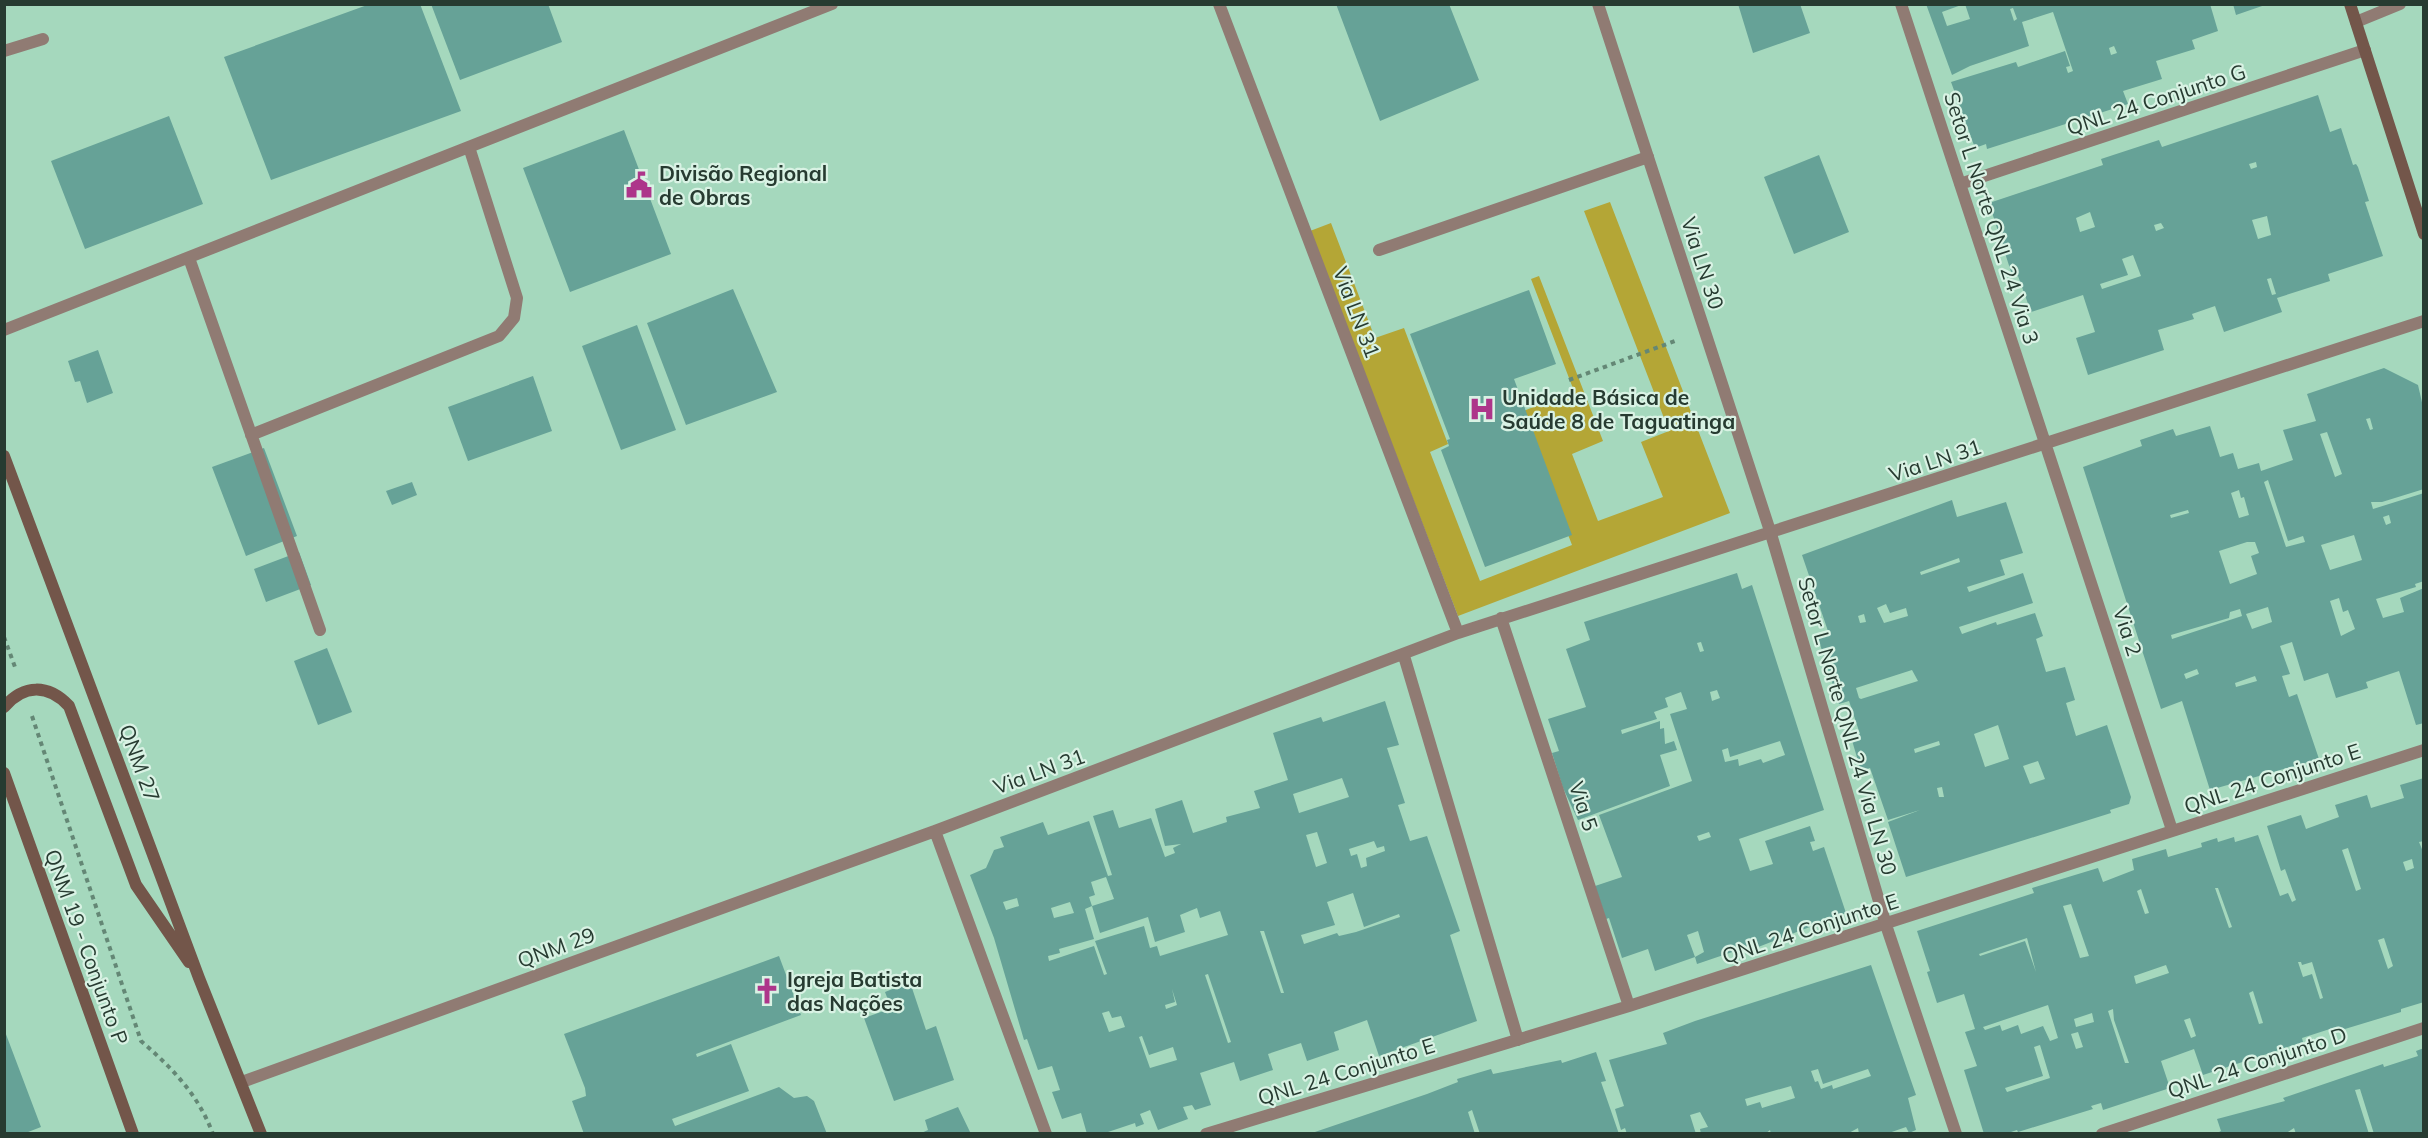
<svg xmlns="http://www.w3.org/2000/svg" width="2428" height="1138" font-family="Mulish,sans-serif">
<rect width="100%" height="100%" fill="#a5d8bd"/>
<path fill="#b4a636" d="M1610,202L1730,513L1458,616L1310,231L1331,223L1375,338L1404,328L1448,444L1430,452L1480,581L1572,545L1521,412L1574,391L1531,279L1539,276L1603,441L1572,454L1598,521L1663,497L1641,442L1669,431L1584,211Z"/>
<path fill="#66a297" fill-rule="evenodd" d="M370,4H420L461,111L271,180L224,57Z
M431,4H548L562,42L460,80Z
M1336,4H1449L1479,80L1380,121Z
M1738,4H1800L1810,33L1753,53Z
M1926,4H1964L1942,12L1947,26L1970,19L1965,4H2210L2218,31L2192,40L2195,49L2156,61L2162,79L2123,91L2128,104L1987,149L1986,144L1975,148L1951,82L2016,62L2018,67L2065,51L2070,66L2066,67L2068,73L2073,71L2053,12L2022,22L2029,46L1970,66L1952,75ZM2013,8L2017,19L2014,21L2010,9ZM2114,46L2117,53L2111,55L2109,48Z
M2233,4H2265V5L2236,15Z
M2318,95L2330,132L2341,128L2353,165L2356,164L2358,167L2369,201L2365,202L2383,256L2328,274L2330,281L2277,298L2282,312L2224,332L2215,306L2192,314L2194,319L2158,330L2164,350L2088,375L2076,338L2095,332L2083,295L2031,312L2018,276L2013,278L1989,203L2103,165L2101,159L2159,140L2162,147ZM2256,162L2257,167L2251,169L2249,164ZM2090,212L2095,227L2080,232L2076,218ZM2267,216L2271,235L2258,239L2252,220ZM2161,223L2164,228L2156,231L2154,225ZM2133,255L2141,276L2102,289L2100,284L2128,275L2122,259ZM2271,278L2276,294L2272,295L2267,279Z
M169,116L203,204L85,249L51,161Z
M624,130L671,254L570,292L523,168Z
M1819,155L1849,232L1794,254L1764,177Z
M733,289L777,392L686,425L647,323Z
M1529,290L1556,364L1514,379L1572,535L1485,567L1441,450L1449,446L1447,440L1450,439L1410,334Z
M637,325L676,430L621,450L582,346Z
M98,350L113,393L87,403L80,381L75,382L68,361Z
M2384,368L2418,385L2424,411V489L2382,502H2371L2373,509L2424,493V581L2415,584L2416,587L2376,599L2383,618L2404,612L2400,598L2424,588V723L2416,725L2399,671L2366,682L2368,688L2336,698L2328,673L2304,681L2292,642L2280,646L2290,674L2282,676L2289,697L2297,694L2319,759L2210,790L2182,701L2161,709L2083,467L2142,446L2140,440L2173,429L2176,436L2210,426L2220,457L2233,453L2238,469L2259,463L2261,471L2293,460L2283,430L2316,421L2307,394ZM2370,418L2373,429L2370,430L2366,419ZM2327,432L2342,474L2335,477L2320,434ZM2268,480L2288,541L2303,536L2305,542L2286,547L2264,482ZM2239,490L2241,498L2244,497L2249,515L2239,518L2231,493ZM2188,510L2189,513L2171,518L2170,515ZM2389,515L2391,523L2386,525L2383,517ZM2354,535L2362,560L2330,570L2321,545ZM2247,542H2255L2259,553L2251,556L2257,574L2230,584L2219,551ZM2339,598L2343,612L2348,610L2355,629L2341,636L2330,601ZM2268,607L2272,622L2252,629L2246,614ZM2240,609L2242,616L2172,639L2171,635L2229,618L2230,612ZM2197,669L2199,674L2186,679L2184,674ZM2255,676L2257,681L2236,687L2235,683Z
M533,376L552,431L468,461L448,407Z
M264,448L297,536L246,556L212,467Z
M412,482L417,495L392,505L386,491Z
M1952,500L1957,517L2006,502L2023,553L2000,560L2005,575L1967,587L1969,592L2023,573L2033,603L1959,627L1962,634L1996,622L1997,625L2035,613L2043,636L2036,639L2046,672L2065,667L2075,700L2066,703L2076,736L2107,725L2131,797L2129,804L2110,810L2111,813L1906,877L1888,822L1920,810L1888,820L1870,768L1861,771L1851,737L1860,734L1849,701L1839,704L1818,638L1829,634L1802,555ZM1959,558L1960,562L1921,575L1920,572ZM1886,604L1890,613L1906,608L1908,616L1884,623L1877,608ZM1864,614L1866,622L1860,623L1858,616ZM1912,670L1918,681L1861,699L1859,698L1856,688ZM1998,725L2009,759L1985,767L1974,734ZM1939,741L1940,745L1915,753L1914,749ZM2038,761L2045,779L2030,784L2023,766ZM1942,787L1944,797H1939L1937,788Z
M299,552L311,585L266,602L254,569Z
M1737,573L1742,589L1752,585L1824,810L1739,839L1750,871L1773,864L1765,841L1810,826L1815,841L1810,842L1813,851L1824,847L1846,913L1748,951L1747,947L1697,964L1695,957L1655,971L1648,949L1622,958L1609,918L1606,919L1595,886L1622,877L1599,815L1692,781L1670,714L1687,709L1681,692L1665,698L1668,707L1654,712L1657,719L1621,730L1622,734L1660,721V729L1664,728L1665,744L1674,741L1677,750L1660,755L1670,786L1578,820L1563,788L1552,753L1559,751L1548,719L1586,707L1566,649L1590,640L1584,622ZM1701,642L1704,651L1700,652L1697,643ZM1717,690L1720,698L1712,701L1710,692ZM1780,741L1785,755L1763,763L1761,759L1739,766L1738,759L1725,762L1722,750L1728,748L1730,757ZM1709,832L1711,837L1699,841L1697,836ZM1698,931L1704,952L1695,957L1687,935Z
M327,648L352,712L318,725L294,661Z
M1385,701L1399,745L1387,748L1405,803L1398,805L1410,841L1427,836L1460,931L1450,935L1477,1021L1379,1056L1367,1020L1334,1032L1339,1050L1307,1061L1301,1043L1268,1054L1273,1070L1240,1081L1234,1062L1200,1073L1211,1105L1195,1110L1192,1105L1183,1107L1188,1119L1158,1130L1150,1110L1140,1114L1144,1124L1136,1127L1135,1123L1102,1134H1087L1081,1113L1062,1119L1052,1092L1060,1090L1052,1066L1038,1070L1027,1039L1024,1040L994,938L970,875L986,868L994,850L1004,847L1000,837L1043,822L1048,835L1089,821L1108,876L1112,875L1093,816L1113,810L1119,828L1151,818L1165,857L1175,853L1173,848L1181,844L1165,846L1155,809L1182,800L1193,833L1227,822L1226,817L1260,808L1254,791L1288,780L1273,733L1321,717L1323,722ZM1342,778L1349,797L1299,813L1293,794ZM1317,832L1327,863L1316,867L1306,835ZM1374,841L1377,848L1384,846L1385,851L1366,858L1367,866L1361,868L1357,854L1351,856L1349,849ZM1106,877L1114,899L1092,906L1100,933L1148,917L1155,942L1185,932L1180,915L1197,908L1200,918L1220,911L1228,935L1160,956L1157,946L1150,948L1144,926L1095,941L1107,974L1104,975L1094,946L1049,961L1048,956L1060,953L1059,949L1094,939L1085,909L1092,906L1089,897L1095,895L1091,882ZM1353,893L1364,927L1399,914L1400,917L1356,932L1339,936L1337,933L1304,944L1301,935L1335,925L1327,902ZM1017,898L1019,906L1006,910L1003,902ZM1070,902L1074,913L1054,918L1051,908ZM1260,931H1264L1284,993H1281ZM1208,974L1231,1042L1228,1043L1205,975ZM1172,989L1177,1005L1166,1009L1165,1005L1175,1002ZM1109,1011L1112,1018L1121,1016L1125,1027L1109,1032L1102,1013ZM1142,1036L1149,1055L1173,1047L1177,1060L1150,1068L1139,1037Z
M2424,778V841L2419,842L2424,854V1002L2401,1009V1012L2335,1032L2333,1028L2302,1038L2303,1042L2203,1075L2194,1049L2161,1061L2170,1088L2103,1110L2101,1103L2091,1106L2093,1109L2018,1132L2017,1130L2005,1134H1984L1964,1070L1977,1066L1965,1032L1975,1029L1964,994L1937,1003L1927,972L1930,971L1917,931L2034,893L2032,888L2098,868L2103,882L2134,870L2132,859L2166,849L2168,857L2202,847L2201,843L2217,838L2218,842L2234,837L2235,842L2258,835L2280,896L2288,893L2292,902L2296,900L2285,869L2281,871L2267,826L2301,815L2306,829L2339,817L2335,805L2367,795L2371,808L2404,798L2400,785ZM2348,848L2361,889L2356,891L2342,850ZM2412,859L2414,868L2406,871L2403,862ZM2215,888H2218L2232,927L2229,928ZM2141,889L2149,913L2145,914L2137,891ZM2071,904L2089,956L2080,958L2063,906ZM2027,938L2036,972L2025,941L1980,956L1979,954ZM2384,938L2393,966L2388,969L2378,940ZM2298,962H2301L2302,965L2312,962L2323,998L2320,999L2312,974L2303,977ZM2166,965L2169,973L2136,984L2134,976ZM2253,991L2263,1023L2259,1024L2249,993ZM2048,1005L2058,1038L2050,1041L2043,1026L2021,1034L2018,1025L2002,1031L2000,1025L1985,1030L1983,1027ZM2113,1009L2114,1020L2129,1063H2125L2108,1011ZM2092,1013L2094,1022L2076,1027L2074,1019ZM2190,1018L2196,1036L2191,1038L2184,1020ZM2078,1032L2083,1047L2076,1049L2071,1034ZM2040,1045L2050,1078L2007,1092L2005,1088L2043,1076L2034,1047Z
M779,956L801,1015L696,1054L697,1057L731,1044L749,1091L672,1119L675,1126L779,1087L794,1098L807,1096L814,1101L827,1134H584L572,1101L586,1096L585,1088L564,1034Z
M1871,965L1916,1095L1908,1098L1916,1130L1909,1133L1906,1127L1886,1134H1859L1858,1128L1847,1134H1771L1770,1130L1765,1134H1701L1700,1129L1708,1127L1700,1112L1690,1115L1696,1134H1627L1625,1128L1621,1130L1615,1109L1624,1106L1609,1060L1667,1044L1663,1033L1695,1021ZM1818,1069L1823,1084L1868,1069L1871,1076L1833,1089L1832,1085L1821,1089L1818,1081L1815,1082L1811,1071ZM1791,1086L1795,1098L1762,1108L1760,1102L1747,1106L1745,1099Z
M910,982L926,1030L936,1026L954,1080L894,1101L864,1018L895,1007L893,1004L890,1005L885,992Z
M4,1029L41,1127L23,1134H4Z
M2424,1048V1134H2374L2360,1089L2355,1090L2369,1134H2296L2294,1128L2285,1134H2215L2221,1131L2217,1119L2285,1101L2283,1098L2383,1064L2384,1067L2418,1056L2416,1051Z
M1596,1052L1606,1081L1601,1082L1619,1134H1480L1472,1110L1468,1112L1475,1134H1309L1427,1094L1458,1082L1457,1079L1491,1069L1493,1074L1561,1060L1562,1063Z
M958,1107L971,1134H919L928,1130L925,1120Z"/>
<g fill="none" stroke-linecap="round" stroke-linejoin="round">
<path stroke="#648775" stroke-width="4" stroke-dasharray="4.5 4.5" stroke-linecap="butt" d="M1569,380L1675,341
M4,637L15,667
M32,716L141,1041C172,1068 198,1094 213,1134"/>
<path stroke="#907b73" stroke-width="12" d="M4,51L43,39
M1379,250L1648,157
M189,258L320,630
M4,330L832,4
M251,435L499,336L514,318L517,298L469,147"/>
<path stroke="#907b73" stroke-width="12" d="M1219,4L1458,633
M1598,4L1771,534L1886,925L1956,1134
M1901,4L2172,830
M2356,22L2400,4
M1960,184L2365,50
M1501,618L1629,1006
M1404,656L1518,1040
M935,831L1046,1134
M242,1082L935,831L1458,633L2424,321
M1206,1134L1629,1006L2424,750
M2102,1134L2424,1028"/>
<path stroke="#73564a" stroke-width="12" d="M2350,4L2424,234
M4,456L199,978L261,1134
M4,707C24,684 48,684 69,706L136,885L189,962
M4,773L133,1134"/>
</g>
<defs>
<g id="civic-bare" transform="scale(2.07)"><path d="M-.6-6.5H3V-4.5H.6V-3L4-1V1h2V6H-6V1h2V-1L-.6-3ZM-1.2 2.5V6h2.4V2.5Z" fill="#ad358a" stroke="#d9f2e4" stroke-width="2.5" paint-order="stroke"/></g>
<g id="hospital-bare" transform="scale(2.07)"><path d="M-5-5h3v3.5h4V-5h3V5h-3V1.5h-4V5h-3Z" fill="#ad358a" stroke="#d9f2e4" stroke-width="2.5" paint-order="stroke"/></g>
<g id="church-bare" transform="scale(2.07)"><path d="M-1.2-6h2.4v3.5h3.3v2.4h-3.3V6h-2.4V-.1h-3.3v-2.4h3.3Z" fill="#ad358a" stroke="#d9f2e4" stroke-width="2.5" paint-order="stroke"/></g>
</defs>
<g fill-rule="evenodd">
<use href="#civic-bare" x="639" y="185"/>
<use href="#hospital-bare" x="1482" y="409"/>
<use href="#church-bare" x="767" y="991"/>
</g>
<g text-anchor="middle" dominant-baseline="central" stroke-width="4.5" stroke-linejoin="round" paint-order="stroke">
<g font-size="21" fill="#273b31" stroke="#d9f2e4">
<text transform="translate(2156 99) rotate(-18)">QNL 24 Conjunto G</text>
<text transform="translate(1992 218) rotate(72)">Setor L Norte QNL 24 Via 3</text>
<text transform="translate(1703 263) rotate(72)">Via LN 30</text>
<text transform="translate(1357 312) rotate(69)">Via LN 31</text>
<text transform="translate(1935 460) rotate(-18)">Via LN 31</text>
<text transform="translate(2128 631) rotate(72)">Via 2</text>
<text transform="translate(1848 726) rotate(74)">Setor L Norte QNL 24 Via LN 30</text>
<text transform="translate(140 763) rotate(70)">QNM 27</text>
<text transform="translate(1039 771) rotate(-20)">Via LN 31</text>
<text transform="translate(2272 778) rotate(-18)">QNL 24 Conjunto E</text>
<text transform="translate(1584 806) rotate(72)">Via 5</text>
<text transform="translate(1810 928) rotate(-18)">QNL 24 Conjunto E</text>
<text transform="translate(87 947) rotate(70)">QNM 19 - Conjunto P</text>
<text transform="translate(556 947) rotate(-20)">QNM 29</text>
<text transform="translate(2257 1062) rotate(-18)">QNL 24 Conjunto D</text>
<text transform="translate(1346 1071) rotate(-17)">QNL 24 Conjunto E</text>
</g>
<g font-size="21" font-weight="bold" fill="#273b31" stroke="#d9f2e4" text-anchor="start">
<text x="659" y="173">Divisão Regional<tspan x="659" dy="24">de Obras</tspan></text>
<text x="1502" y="397">Unidade Básica de<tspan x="1502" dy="24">Saúde 8 de Taguatinga</tspan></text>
<text x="787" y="979">Igreja Batista<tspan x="787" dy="24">das Nações</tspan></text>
</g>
</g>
<rect width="2428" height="1138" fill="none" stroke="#273b31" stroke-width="12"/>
</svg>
